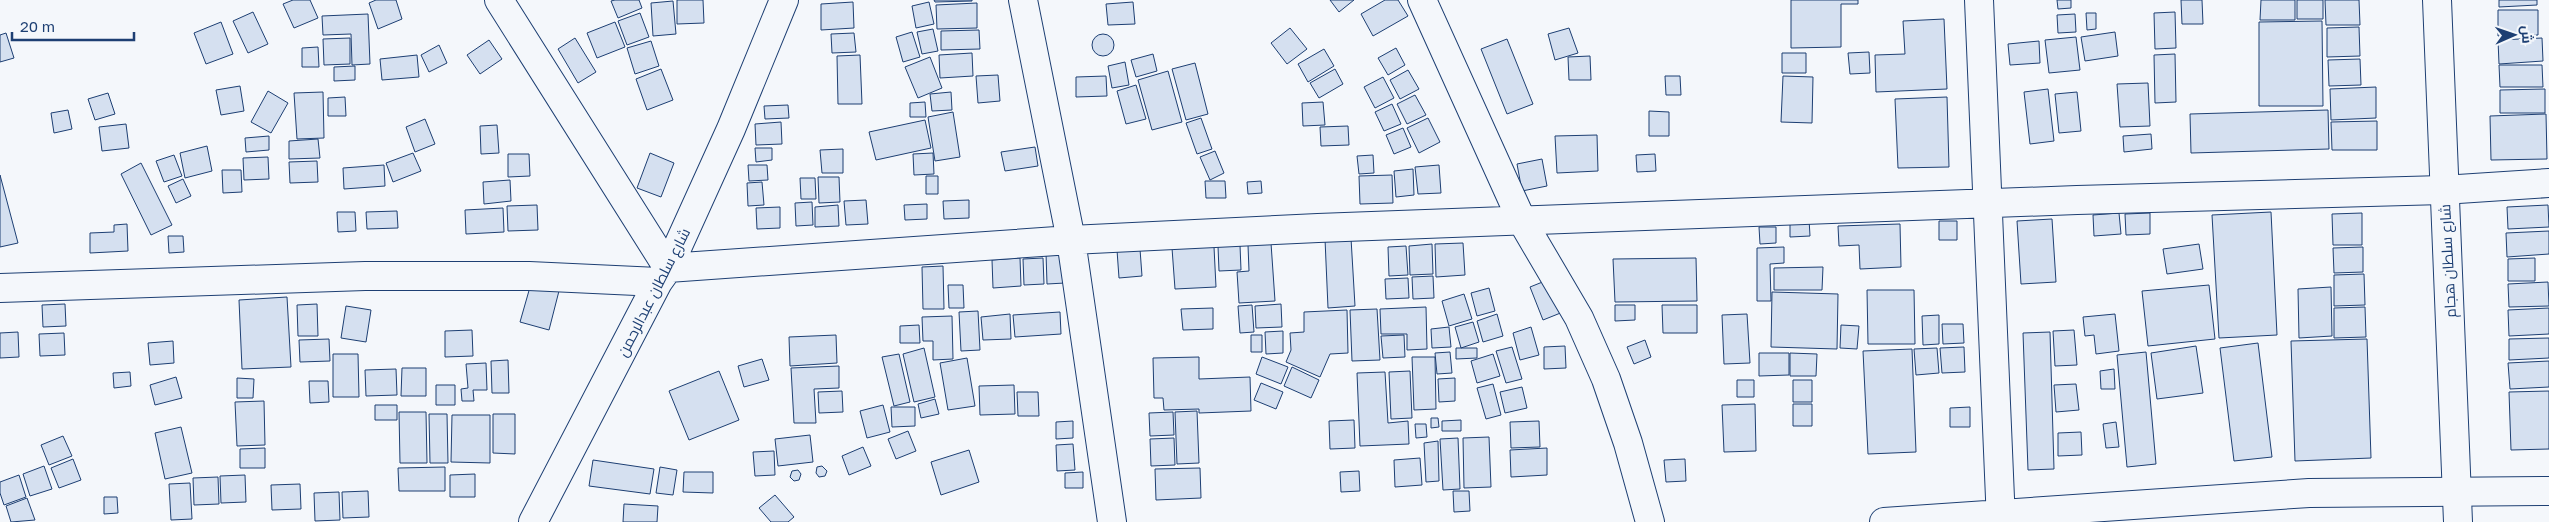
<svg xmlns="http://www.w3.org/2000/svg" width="2549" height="522" font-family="'Golos Text',Cairo,sans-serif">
<rect width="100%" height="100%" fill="#f4f7fb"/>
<path fill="#d5e0f0" stroke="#1d3f73" d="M293,0H310L318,18L294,28L283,4Z
M376,0H396L402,19L378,29L369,3Z
M615,0H639L642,8L618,18L611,1Z
M677,0H703L704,23L677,24Z
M934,0H972V1L935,2Z
M1330,0H1354L1339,12Z
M1385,0H1398L1408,16L1373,36L1361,14Z
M1791,0H1858V4H1841V47L1791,48Z
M2057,0H2071V8L2058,9Z
M2181,0H2202L2203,24H2182Z
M2261,0H2295V20H2260Z
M2297,0H2323V19H2297Z
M2325,0H2359L2360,25H2326Z
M2499,0H2537V5L2499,7Z
M673,1L676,34L653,36L651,3Z
M853,2L854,28L821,30V4Z
M929,2L934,24L916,28L912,6Z
M1133,2L1135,24L1108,25L1106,4Z
M977,3V28L937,29L936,5Z
M2498,10H2538V35L2498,36Z
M253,12L268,44L248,53L233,21Z
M2175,12L2176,48L2155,49L2154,13Z
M640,13L649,37L627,45L618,21Z
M2086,13H2096V29L2087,30Z
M368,14L370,64L352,65L351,34L323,35L322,16Z
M2075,14L2076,32L2058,33L2057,15Z
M1944,19L1947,89L1876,92L1875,55L1905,54L1903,21Z
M2322,21L2323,106H2259V22Z
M221,22L233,54L206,64L194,33Z
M615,22L625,47L597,58L587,33Z
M2359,27L2360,56L2327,57V28Z
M1290,28L1307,49L1287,64L1271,43Z
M1569,28L1578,53L1555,60L1548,34Z
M933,29L938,51L922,54L917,32Z
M979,30L980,49L941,50V31Z
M912,32L920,57L903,62L896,37Z
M2115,32L2118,56L2085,61L2081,37Z
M6,33L14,58L0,62V35Z
M854,33L856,52L832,53L831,34Z
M1092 45a11 11 0 1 1 22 0a11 11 0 1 1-22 0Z
M2076,37L2080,70L2049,73L2045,40Z
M350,38V64L324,65L323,39Z
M575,38L596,72L578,83L558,49Z
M2542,38L2543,61L2499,64L2498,40Z
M1507,39L1533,104L1507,114L1481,49Z
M489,40L502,59L480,74L467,55Z
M651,41L659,66L635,74L627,48Z
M2039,41L2040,63L2010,65L2008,44Z
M439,45L447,63L429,72L421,55Z
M318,47L319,67H302V48Z
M1396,48L1405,65L1388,75L1378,58Z
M1324,49L1334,66L1308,82L1298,64Z
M1869,52L1870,73L1850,74L1848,53Z
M972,53L973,76L940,78L939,55Z
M1782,53H1806V73H1782Z
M1153,54L1157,71L1136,77L1131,60Z
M2175,54L2176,102L2155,103L2154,55Z
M417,55L419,77L382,80L380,59Z
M860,55L862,104H838L837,56Z
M1590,56L1591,80H1569L1568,57Z
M930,57L942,88L918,98L905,67Z
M2360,59L2361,85L2329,86L2328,60Z
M1125,62L1129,85L1112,88L1108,66Z
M1195,63L1208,114L1186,120L1172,69Z
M2499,65H2542L2543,87H2500Z
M355,66V80L334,81V67Z
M661,69L673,100L647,110L636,79Z
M1335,69L1343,84L1319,98L1310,83Z
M1408,70L1419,89L1400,99L1390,80Z
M1168,71L1182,122L1152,130L1138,80Z
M998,75L1000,101L978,103L976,76Z
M1106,76L1107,96L1076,97V77Z
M1665,76H1680L1681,95H1666Z
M1783,76L1813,77L1812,123L1781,122Z
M1383,77L1394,98L1375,108L1364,87Z
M2148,83L2150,126L2120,127L2117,84Z
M1136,85L1146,119L1126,124L1117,91Z
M240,86L244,111L221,115L216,90Z
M2376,87V118L2331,120L2330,89Z
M2048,89L2054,141L2030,144L2024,92Z
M2545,89V113H2500V90Z
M268,91L288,103L271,133L251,122Z
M323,92L324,138L297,139L294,93Z
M951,92L952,110L932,111L930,94Z
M2077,92L2081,131L2059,133L2055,94Z
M108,93L115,114L95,120L88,99Z
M1415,95L1426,115L1407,124L1397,104Z
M345,97L346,116H328V98Z
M1947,97L1949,167L1898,168L1895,99Z
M925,102L926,117H910V103Z
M1323,102L1325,125L1303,126L1302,103Z
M1392,104L1401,124L1384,131L1375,112Z
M788,105L789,118L765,119L764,106Z
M68,110L72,129L54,133L51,113Z
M2328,110L2329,149L2191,153L2190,114Z
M1649,111L1669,112V136H1649Z
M953,112L960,157L935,161L928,117Z
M2546,114L2547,159L2491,160L2490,116Z
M1201,118L1212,149L1197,154L1186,123Z
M1428,118L1440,142L1419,153L1407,128Z
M425,119L435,144L415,152L406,127Z
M925,120L931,148L876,160L869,132Z
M2377,121V150H2332L2331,122Z
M781,122L782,144L756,145L755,124Z
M126,124L129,148L102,151L99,127Z
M497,125L499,153L481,154L480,126Z
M1348,126L1349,145L1321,146L1320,127Z
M1403,128L1411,147L1394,154L1386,135Z
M2151,134L2152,149L2124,152L2123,136Z
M1597,135L1598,171L1557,173L1555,136Z
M269,136V150L246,152L245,138Z
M318,139L320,158L289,159V141Z
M207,146L212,171L185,178L180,153Z
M1035,147L1038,166L1005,171L1001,152Z
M755,148H772V160L756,162Z
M843,149V173H822L820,150Z
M1215,151L1224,173L1210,180L1200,157Z
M413,153L421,171L393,182L386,163Z
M650,153L674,163L661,197L637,188Z
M933,153L934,174L914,175L913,154Z
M508,154H529L530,176L508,177Z
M1655,154L1656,171L1637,172L1636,155Z
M174,155L182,176L164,182L156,161Z
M1373,155L1374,173L1359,174L1357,156Z
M268,157L269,179L244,180L243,158Z
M1542,159L1547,186L1522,191L1517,164Z
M317,161L318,182L290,183L289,162Z
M141,163L172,225L151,235L121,174Z
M384,165L385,186L344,189L343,168Z
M748,165H767L768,180L749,181Z
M1439,165L1441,193L1418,194L1415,167Z
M1413,169L1414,195L1396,197L1394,171Z
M222,170H241L242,192L223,193Z
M0,175L18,243L0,247Z
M1392,175L1393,203L1360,204L1359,176Z
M926,176H938V194H926Z
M818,177H839L840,202L819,203Z
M800,178H815L816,199H801Z
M183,179L191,196L176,203L168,186Z
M510,180L511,201L484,204L483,182Z
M1205,181H1225L1226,198H1206Z
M1261,181L1262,193L1248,194L1247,182Z
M762,182L764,205L748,206L747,183Z
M866,200L868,224L846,225L844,201Z
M969,200V218L944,219L943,201Z
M812,202L813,225L796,226L795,203Z
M927,204V219L905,220L904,205Z
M537,205L538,230L508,231L507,206Z
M838,205L839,226L815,227V207Z
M2548,205L2549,227L2508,229L2507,207Z
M780,207V228L757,229L756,208Z
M503,208L504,232L466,234L465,210Z
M397,211L398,228L367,229L366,212Z
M337,212H355L356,231L338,232Z
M2271,212L2277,335L2219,338L2212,215Z
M2119,213L2121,234L2094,236L2093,215Z
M2150,213V234L2126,235L2125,214Z
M2362,213V245H2333L2332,214Z
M1809,219L1810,236L1790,237V220Z
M2052,219L2056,282L2021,284L2017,221Z
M1939,221H1957V240H1939Z
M127,224L128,251L90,253V233L114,232V225Z
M1900,224L1901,267L1860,269L1859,245L1839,246L1838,226Z
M1759,227H1776V243L1760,244Z
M2549,231V254L2507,257L2506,233Z
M168,236H183L184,252L169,253Z
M1351,238L1355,306L1328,308L1325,239Z
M1271,243L1275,301L1239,303L1237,272L1249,271L1248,245Z
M1463,243L1465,275L1436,277L1435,244Z
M1432,244L1433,274L1410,275L1409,246Z
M2199,244L2203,269L2167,274L2163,249Z
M1240,245L1241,270L1219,271L1218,246Z
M1406,246L1408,275L1389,276L1388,247Z
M1214,247L1216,287L1175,289L1172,248Z
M1784,247V263L1770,264L1771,301H1757V248Z
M2363,247V272L2334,273L2333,248Z
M1140,249L1142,276L1119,278L1117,250Z
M1064,252L1065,283L1047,284L1046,253Z
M1020,258L1021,286L993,288L992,260Z
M1043,258L1044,284L1024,285L1023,259Z
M1696,258L1697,301L1615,302L1613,259Z
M2535,258V281H2508V259Z
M943,266L944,309H923L922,267Z
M1823,267L1822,290H1774V268Z
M2364,274L2365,305L2334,306V275Z
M1433,276L1434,298L1413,299L1412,277Z
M1408,278L1409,298L1386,299L1385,279Z
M1550,279L1563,312L1543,320L1530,287Z
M532,280L560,287L549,330L520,322Z
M2548,282L2549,306L2509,307L2508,284Z
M948,285H963L964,308H949Z
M2209,285L2215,339L2148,346L2142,291Z
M2331,287L2332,336L2299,338L2298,289Z
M1489,288L1495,311L1477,316L1471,293Z
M1867,290H1914L1915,344H1868Z
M1772,292L1838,294L1837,349L1771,347Z
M1464,294L1472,319L1449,326L1442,301Z
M287,297L291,367L242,369L239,300Z
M65,304L66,326L43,327L42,305Z
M317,304L318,336H298L297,305Z
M1281,304L1282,327L1256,328L1255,306Z
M1252,305L1254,332L1240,333L1238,306Z
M1615,305H1635V320L1615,321Z
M1662,305H1697V333H1663Z
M346,306L371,310L366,342L341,338Z
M1426,307L1427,349L1407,350V334H1381L1380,309Z
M2365,307L2366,337L2334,338V308Z
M1213,308V329L1183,330L1181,309Z
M2549,308V334L2509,336L2508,310Z
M1377,309L1380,360L1352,361L1350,310Z
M1347,310L1348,353L1330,354L1320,377L1286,362L1291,350L1290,333L1304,332V312Z
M978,311L980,350L961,351L959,312Z
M1060,312L1061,334L1015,337L1013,315Z
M1010,314L1011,339L983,340L981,317Z
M1497,314L1503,336L1483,342L1477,321Z
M1747,314L1750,363L1724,364L1722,315Z
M2115,314L2119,351L2096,354L2094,335L2085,336L2083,317Z
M1939,315V344L1923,345L1922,316Z
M952,316L953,359L933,360V341H923L922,317Z
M1473,322L1479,342L1461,348L1455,327Z
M1942,324H1963L1964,343L1943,344Z
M919,325L920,343H900V326Z
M1841,325L1859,326L1857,349L1840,348Z
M1449,327L1451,347L1432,348L1431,329Z
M1531,327L1539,355L1520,360L1513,333Z
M472,330L473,356L445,357V331Z
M2074,330L2077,365L2055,366L2053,331Z
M1283,331V353L1266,354L1265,332Z
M18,332L19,357L0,358V333Z
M2050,332L2054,469L2028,470L2023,333Z
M64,333L65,355L40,356L39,334Z
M836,335L837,363L790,366L789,337Z
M1251,335H1262V352H1251Z
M1404,335L1405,357L1383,358L1381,336Z
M2549,338V358L2509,360V339Z
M329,339L330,361L300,362L299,340Z
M2367,339L2371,458L2295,461L2291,341Z
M1645,340L1651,357L1634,364L1627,347Z
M173,341L174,363L150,365L148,343Z
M2258,343L2272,457L2234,461L2220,348Z
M1565,346L1566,368L1544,369V347Z
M2196,346L2203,393L2157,399L2151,353Z
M1512,347L1522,379L1506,383L1496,351Z
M1964,347L1965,372L1942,373L1940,348Z
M924,348L935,397L914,402L903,354Z
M1456,348H1477V358L1456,359Z
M1937,348L1939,373L1916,375L1914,349Z
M1912,349L1916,452L1868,454L1863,351Z
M1450,352L1452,373L1437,374L1435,353Z
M2146,352L2156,464L2127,467L2117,355Z
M1759,353H1789V375L1759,376Z
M1790,353L1817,354L1816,376H1790Z
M333,354H358L359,397H333Z
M899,354L910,402L894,406L882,357Z
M1493,354L1500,376L1477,383L1471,361Z
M1199,357V379L1250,377L1251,411L1199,413V409L1164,410L1163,398H1154L1153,358Z
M1262,357L1288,367L1281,384L1256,374Z
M1412,357H1435L1436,409L1414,410Z
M967,358L975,406L948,410L940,363Z
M762,359L769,380L744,387L738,366Z
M508,360L509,393H492L491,361Z
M2549,361V387L2510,389L2508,363Z
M486,363L487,390H473L474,401H462L461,389L468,388L466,364Z
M839,366V388L814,389L816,423H794L791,368Z
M1292,367L1319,380L1311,398L1284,386Z
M402,368H426V396H401Z
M396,369L397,395L366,396L365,370Z
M2114,369L2115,389H2101L2100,371Z
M719,371L739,420L689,440L669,391Z
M1410,371L1412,418L1391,419L1389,372Z
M130,372L131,386L114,388L113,373Z
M1385,372L1388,423L1408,421L1409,444L1360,446L1357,373Z
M176,377L182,398L155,405L150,385Z
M237,378L254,379L253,398H237Z
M1455,378V401L1439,402L1438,379Z
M1737,380H1754V397H1737Z
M1793,380H1812V402H1793Z
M309,381H328L329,402L310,403Z
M1261,383L1283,392L1276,409L1254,400Z
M1493,384L1501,415L1486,419L1477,388Z
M2076,384L2079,410L2056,412L2054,385Z
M436,385H455V405H436Z
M1014,385L1015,414L980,415L979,386Z
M1522,387L1527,408L1505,413L1500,392Z
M842,391L843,412L819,413L818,392Z
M2549,391V449L2511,450L2509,392Z
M1017,392H1038L1039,416H1018Z
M935,399L939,414L921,418L918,404Z
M264,401L265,445L237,446L235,402Z
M1755,404L1756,451L1724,452L1722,405Z
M1793,404H1812V426H1793Z
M375,405H397V420H375Z
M883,405L890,432L867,438L860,411Z
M891,407H915V426L892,427Z
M1970,407V427H1950V408Z
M1197,411L1199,463L1177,464L1175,412Z
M399,412H426L427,463H400Z
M1173,412L1174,435L1150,436L1149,413Z
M429,414H447L448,463H430Z
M493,414H515V454L493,453Z
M452,415H490V463L451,462Z
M1431,418H1438L1439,427L1431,428Z
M1354,420L1355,448L1330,449L1329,421Z
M1461,420V431H1442V421Z
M1073,421V438L1056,439V422Z
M1539,421L1540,447L1511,448L1510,422Z
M2116,422L2119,447L2106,448L2103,424Z
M1415,424H1426L1427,437L1416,438Z
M181,427L192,473L165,479L155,433Z
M908,431L916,451L896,459L888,439Z
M2081,432L2082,455L2058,456V433Z
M810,435L813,462L778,466L775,439Z
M63,436L72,456L49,465L41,445Z
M1489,437L1491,487L1464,488L1463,438Z
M1174,438L1175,465L1151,466L1150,439Z
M1458,438L1460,489L1443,490L1440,439Z
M1438,441L1439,481L1426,482L1424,443Z
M1073,444L1075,470L1057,471L1056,445Z
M863,447L871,466L849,475L842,456Z
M265,448V468H240V449Z
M1547,448V475L1511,477L1510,450Z
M969,450L979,482L941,495L931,462Z
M774,451L775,475L755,476L753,452Z
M1420,458L1422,485L1395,487L1394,460Z
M73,459L81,480L59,488L51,468Z
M1685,459L1686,481L1666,482L1664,460Z
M593,460L654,469L650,494L589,486Z
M44,466L52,489L30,496L23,474Z
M822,466L827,471L825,476L819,477L816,473L817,467Z
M445,467V491H399L398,468Z
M660,467L677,470L673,495L656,493Z
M1200,468L1201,498L1156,500L1155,469Z
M798,470L801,474L799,480L794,481L790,477L792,471Z
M1359,471L1360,491L1341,492L1340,472Z
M684,472H713V493L683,492Z
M1083,472V488H1065V473Z
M475,474V497H450V475Z
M19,475L26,497L4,505L0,493V482Z
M245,475L246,502L221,503L220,476Z
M218,477L219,504L194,505L193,478Z
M190,483L192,519L171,520L169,484Z
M300,484L301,509L272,510L271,485Z
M368,491L369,517L343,518L342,492Z
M1453,491H1469L1470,511L1454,512Z
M339,492L340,520L315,521L314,493Z
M775,495L794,517L788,522H771L759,508Z
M104,497H117L118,513L104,514Z
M27,498L35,520L11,522L6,506Z
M624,504L658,506L657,522H623Z"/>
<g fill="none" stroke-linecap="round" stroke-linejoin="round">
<g stroke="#1d3f73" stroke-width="30">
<path id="minor" d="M499,0L668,268L1071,240L1318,228L2077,200L2443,190L2549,183
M1023,0L1071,240L1112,522
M1422,0L1522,221L1579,318L1606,379L1628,443L1650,522
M1979,0L2001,522
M0,288L365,276H529L658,282
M533,522L658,282L668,268L731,129L784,0
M1884,522L2309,493L2549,491"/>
</g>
<g stroke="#1d3f73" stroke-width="30">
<path id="trunk" d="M2437,0L2458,522"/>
</g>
<use href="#minor" stroke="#f4f7fb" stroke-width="28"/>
<use href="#trunk" stroke="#f4f7fb" stroke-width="28"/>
</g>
<g text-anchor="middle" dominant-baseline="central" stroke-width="4" stroke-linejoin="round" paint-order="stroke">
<g font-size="15" fill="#1d3f73" stroke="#f4f7fb">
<text transform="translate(2447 261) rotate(-93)">شارع سلطان هجام</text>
<text transform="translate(653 292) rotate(-63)">شارع سلطان عبدالرحمن</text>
</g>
</g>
<g transform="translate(2514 35) rotate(88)" stroke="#f4f7fb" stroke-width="4" paint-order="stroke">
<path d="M0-4L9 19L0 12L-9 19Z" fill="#1d3f73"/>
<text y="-8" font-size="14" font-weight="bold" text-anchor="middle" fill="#1d3f73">ش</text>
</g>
<path d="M12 32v8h122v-8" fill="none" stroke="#1d3f73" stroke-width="2.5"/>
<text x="20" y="32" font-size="15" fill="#1d3f73" stroke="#f4f7fb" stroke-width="4" paint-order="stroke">20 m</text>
</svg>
